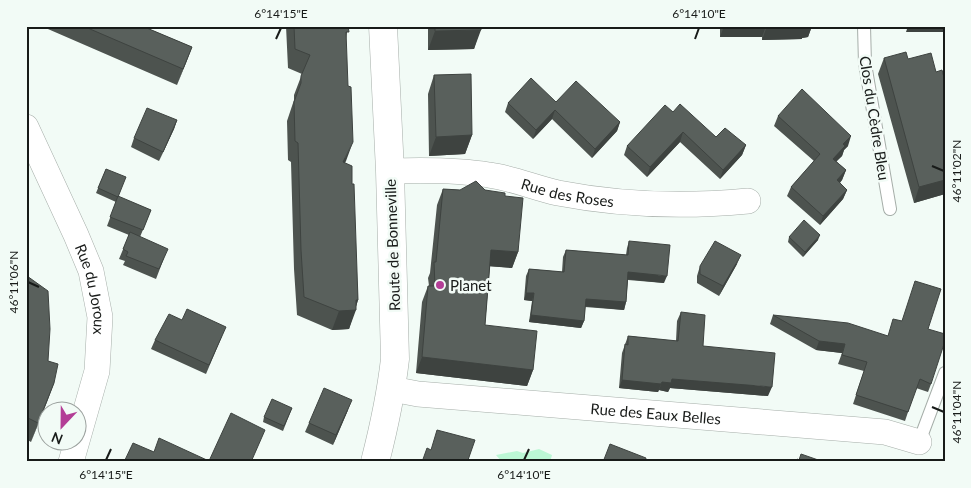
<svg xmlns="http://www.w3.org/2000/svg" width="971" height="488" font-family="Lato,sans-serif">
<rect width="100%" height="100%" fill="#f2fbf6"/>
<path fill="#bcf7d5" d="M539,449L552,455L550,462H502L496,455L517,451L523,453Z"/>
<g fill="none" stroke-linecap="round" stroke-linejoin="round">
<g stroke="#a6aea9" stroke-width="14">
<path id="lane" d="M864,26L865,64L890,209
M919,442L945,373"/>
</g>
<g stroke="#a6aea9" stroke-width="26">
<g id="street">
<path id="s1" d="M26,127L76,235L91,271L100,317L97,371L71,462"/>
<path id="s2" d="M390,171C420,170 459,170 489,175C512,178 535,188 558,193C620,205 685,207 748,201"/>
<path id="s3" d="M392,389L418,394L885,432L919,442"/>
</g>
</g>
<g stroke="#a6aea9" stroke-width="29">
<path id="secondary" d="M375,462C384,427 391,394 395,359L390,171L383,26"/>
</g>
<use href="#lane" stroke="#fff" stroke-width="12"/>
<use href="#street" stroke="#fff" stroke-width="25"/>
<use href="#secondary" stroke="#fff" stroke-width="28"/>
</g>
<path fill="#4d534f" d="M41,26H142L192,47L177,85Z
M286,26H348L346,39L345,163L352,184L358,300L349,329L332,330L297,315L294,269L291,162L288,160L287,121L294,100V95L302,74L288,68Z
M428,26H481L474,49L428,50Z
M720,26H812L808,37L802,38V39L762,40V37H720Z
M884,58L908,59L945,81V194L914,203L878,74Z
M434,75L472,135L465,154L429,156L428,94Z
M556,102L620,122L617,131L592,158L552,119L533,139L505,112L508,103Z
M673,112L716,137L746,145L742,155L720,179L680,142L647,177L624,155L627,146Z
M778,116L848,146L844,150L842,156L836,161L846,170L842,180L840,183L847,190L843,199L820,225L787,196L791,187L814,161L774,126Z
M177,120L174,129L159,161L131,147L134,138Z
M106,169L118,197L151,210L140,237L164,258L156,279L123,265L125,261L119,259L129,235L107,226L116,202L96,193Z
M443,189L460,190H485L505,196L518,252L512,268L490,266L485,325L533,370L527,386L416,373L422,302L428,286H429L428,278L430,273L437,205Z
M789,237L818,240L803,257L788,242Z
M629,241L664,283L628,280L626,302L624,310L585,307L584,321L581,328L529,322L532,301L524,300L526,276L529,269L562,272L563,257L566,250L626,255L627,248Z
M737,264L719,296L697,283V276L700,266Z
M26,277L48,361L54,383L31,442L26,439Z
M681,312L703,346L768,396L670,388L668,392L659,390L658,392L619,388L622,353L628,336L676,341L677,321Z
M773,315L887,336L928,329L931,384L928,392L916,388L905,421L853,404L864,371L838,364L842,353L816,350L770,324Z
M222,336L206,374L151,349L155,340Z
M292,408L283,431L263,422L264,417Z
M348,410L333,445L305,432L309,423Z"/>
<path fill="#3e4340" d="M724,26H766L762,37H720Z
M767,26H812L808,37L802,38V39L762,40Z
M908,26H945V32H906Z
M481,30L474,49L428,50L435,31Z
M192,47L186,63L177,85L183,69Z
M555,110L552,119L533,139L536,130Z
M177,120L174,129L159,161L163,152Z
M620,122L617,131L592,158L595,149Z
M683,132L680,142L647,177L650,167Z
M472,135L465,154L429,156L436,137Z
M851,136L848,146L844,150L842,156L830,168L833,159L843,144Z
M353,142L346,161L336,181L343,162Z
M746,145L742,155L720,179L723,170Z
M846,170L842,180L833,189L837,180Z
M945,180V194L914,203L919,187Z
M847,190L843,199L820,225L823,216Z
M820,235L818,240L803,257L805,252Z
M491,250L518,252L512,268L485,266Z
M741,255L737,264L719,296L723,286Z
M628,272L667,276L664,283L625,279Z
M526,293H534L532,301L524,300Z
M586,299L626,302L624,310L583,306Z
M356,300H358L355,310H356L349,329L332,330L339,311Z
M531,315L584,321L581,328L529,322Z
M819,341L845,344L842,353L816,350Z
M422,357L533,370L527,386L416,373Z
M672,379L772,387L768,396L670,388L668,392L659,390L662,382Z
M622,380L661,384L658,392L619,388Z
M54,383L47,402L31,442L38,423Z
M352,400L348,410L333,445L336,435Z"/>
<path fill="#59605c" stroke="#3e4340" d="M83,26H142L192,47L183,69Z
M294,26H348L349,32H346L348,86L351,87L353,142L343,162L352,166V184H354L358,300H356V310L339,311L304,297L301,250L298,143L295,141L294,102L301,83V76L310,55L295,49Z
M435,26H481V30L435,31Z
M906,52L908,59L931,53L936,72L942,70L945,81V180L919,187L884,58Z
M471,74L472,135L436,137L434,75Z
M531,78L556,102L576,81L620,122L595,149L555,110L536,130L508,103Z
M802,89L851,136L843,144L845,146L833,159L846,170L837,180L847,190L823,216L791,187L820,154L778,116Z
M680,104L716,137L725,128L746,145L723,170L683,132L650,167L627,146L665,105L673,112Z
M147,108L177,120L163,152L134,138Z
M106,169L126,177L118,197L98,188Z
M476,181L485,190L505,193V196L523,198L518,252L491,250L485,325L537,331L533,370L422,357L428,286H435L434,262H436L443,189L460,190Z
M118,196L151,210L143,230L110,217Z
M804,220L820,235L805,252L789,237Z
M130,232L168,249L159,269L126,256L128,252L123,249Z
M629,241L670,245L667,276L628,272L626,302L586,299L584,321L531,315L534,293H526L529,269L564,272L566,250L628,255Z
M715,241L741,255L723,286L700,274V266Z
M27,276L48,291L50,329L48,361L58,364L54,383L38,423L28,418L26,421Z
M915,281L941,289L928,329L945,334V341L931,384L920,379L908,412L856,395L867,362L842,355L845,344L819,341L773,315L848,323L888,336L893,319L902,321Z
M187,309L226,327L209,365L155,340L169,314L182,320Z
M681,312L705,315L703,346L775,353L772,387L672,379L671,383L662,382L661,384L622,380L625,344L628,345V336L678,341Z
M324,388L352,400L336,435L309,423Z
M272,399L292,408L284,426L264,417Z
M231,413L265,430L251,462H124L133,443L154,452L159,438L209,461Z
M437,430L475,440L468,460L470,462H422L427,448L431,450Z
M610,444L646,458L645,462H603Z
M801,454L824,462H795L797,459L799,460Z"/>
<path fill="none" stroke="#181b19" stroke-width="2" d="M276,39L281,28M695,39L699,28M932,166L944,171M28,282L39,287M932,407L944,412M106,460L111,449M524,460L529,449"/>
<circle fill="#b33e96" stroke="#f2fbf6" stroke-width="2" cx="440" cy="285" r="5"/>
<g text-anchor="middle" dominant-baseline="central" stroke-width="5" stroke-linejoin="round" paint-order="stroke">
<g font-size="15" fill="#181b19" stroke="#f2fbf6">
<text transform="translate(875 118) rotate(81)">Clos du Cèdre Bleu</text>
<text stroke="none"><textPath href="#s2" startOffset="180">Rue des Roses</textPath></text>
<text transform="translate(392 245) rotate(-92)">Route de Bonneville</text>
<text stroke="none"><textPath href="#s1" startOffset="176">Rue du Joroux</textPath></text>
<text stroke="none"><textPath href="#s3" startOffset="265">Rue des Eaux Belles</textPath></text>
</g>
<g font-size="15" fill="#181b19" stroke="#f2fbf6" text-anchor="start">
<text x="450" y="285">Planet</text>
</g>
</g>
<rect width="971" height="488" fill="none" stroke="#f2fbf6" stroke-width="55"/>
<g transform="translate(62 426) rotate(202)"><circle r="24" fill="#f2fbf6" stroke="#9ba19e"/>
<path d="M0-4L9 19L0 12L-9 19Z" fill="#b33e96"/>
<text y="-8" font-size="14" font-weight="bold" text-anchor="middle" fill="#181b19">N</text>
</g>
<rect x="28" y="28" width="916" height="432" fill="none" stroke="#181b19" stroke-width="2"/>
<g font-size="12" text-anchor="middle" fill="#181b19">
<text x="281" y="18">6°14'15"E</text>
<text x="699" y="18">6°14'10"E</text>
<text transform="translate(957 171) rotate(-90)" y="4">46°11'02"N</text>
<text transform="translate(14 282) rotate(-90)" y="4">46°11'06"N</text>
<text transform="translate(957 412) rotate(-90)" y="4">46°11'04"N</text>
<text x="106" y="479">6°14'15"E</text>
<text x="524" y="479">6°14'10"E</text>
</g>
</svg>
